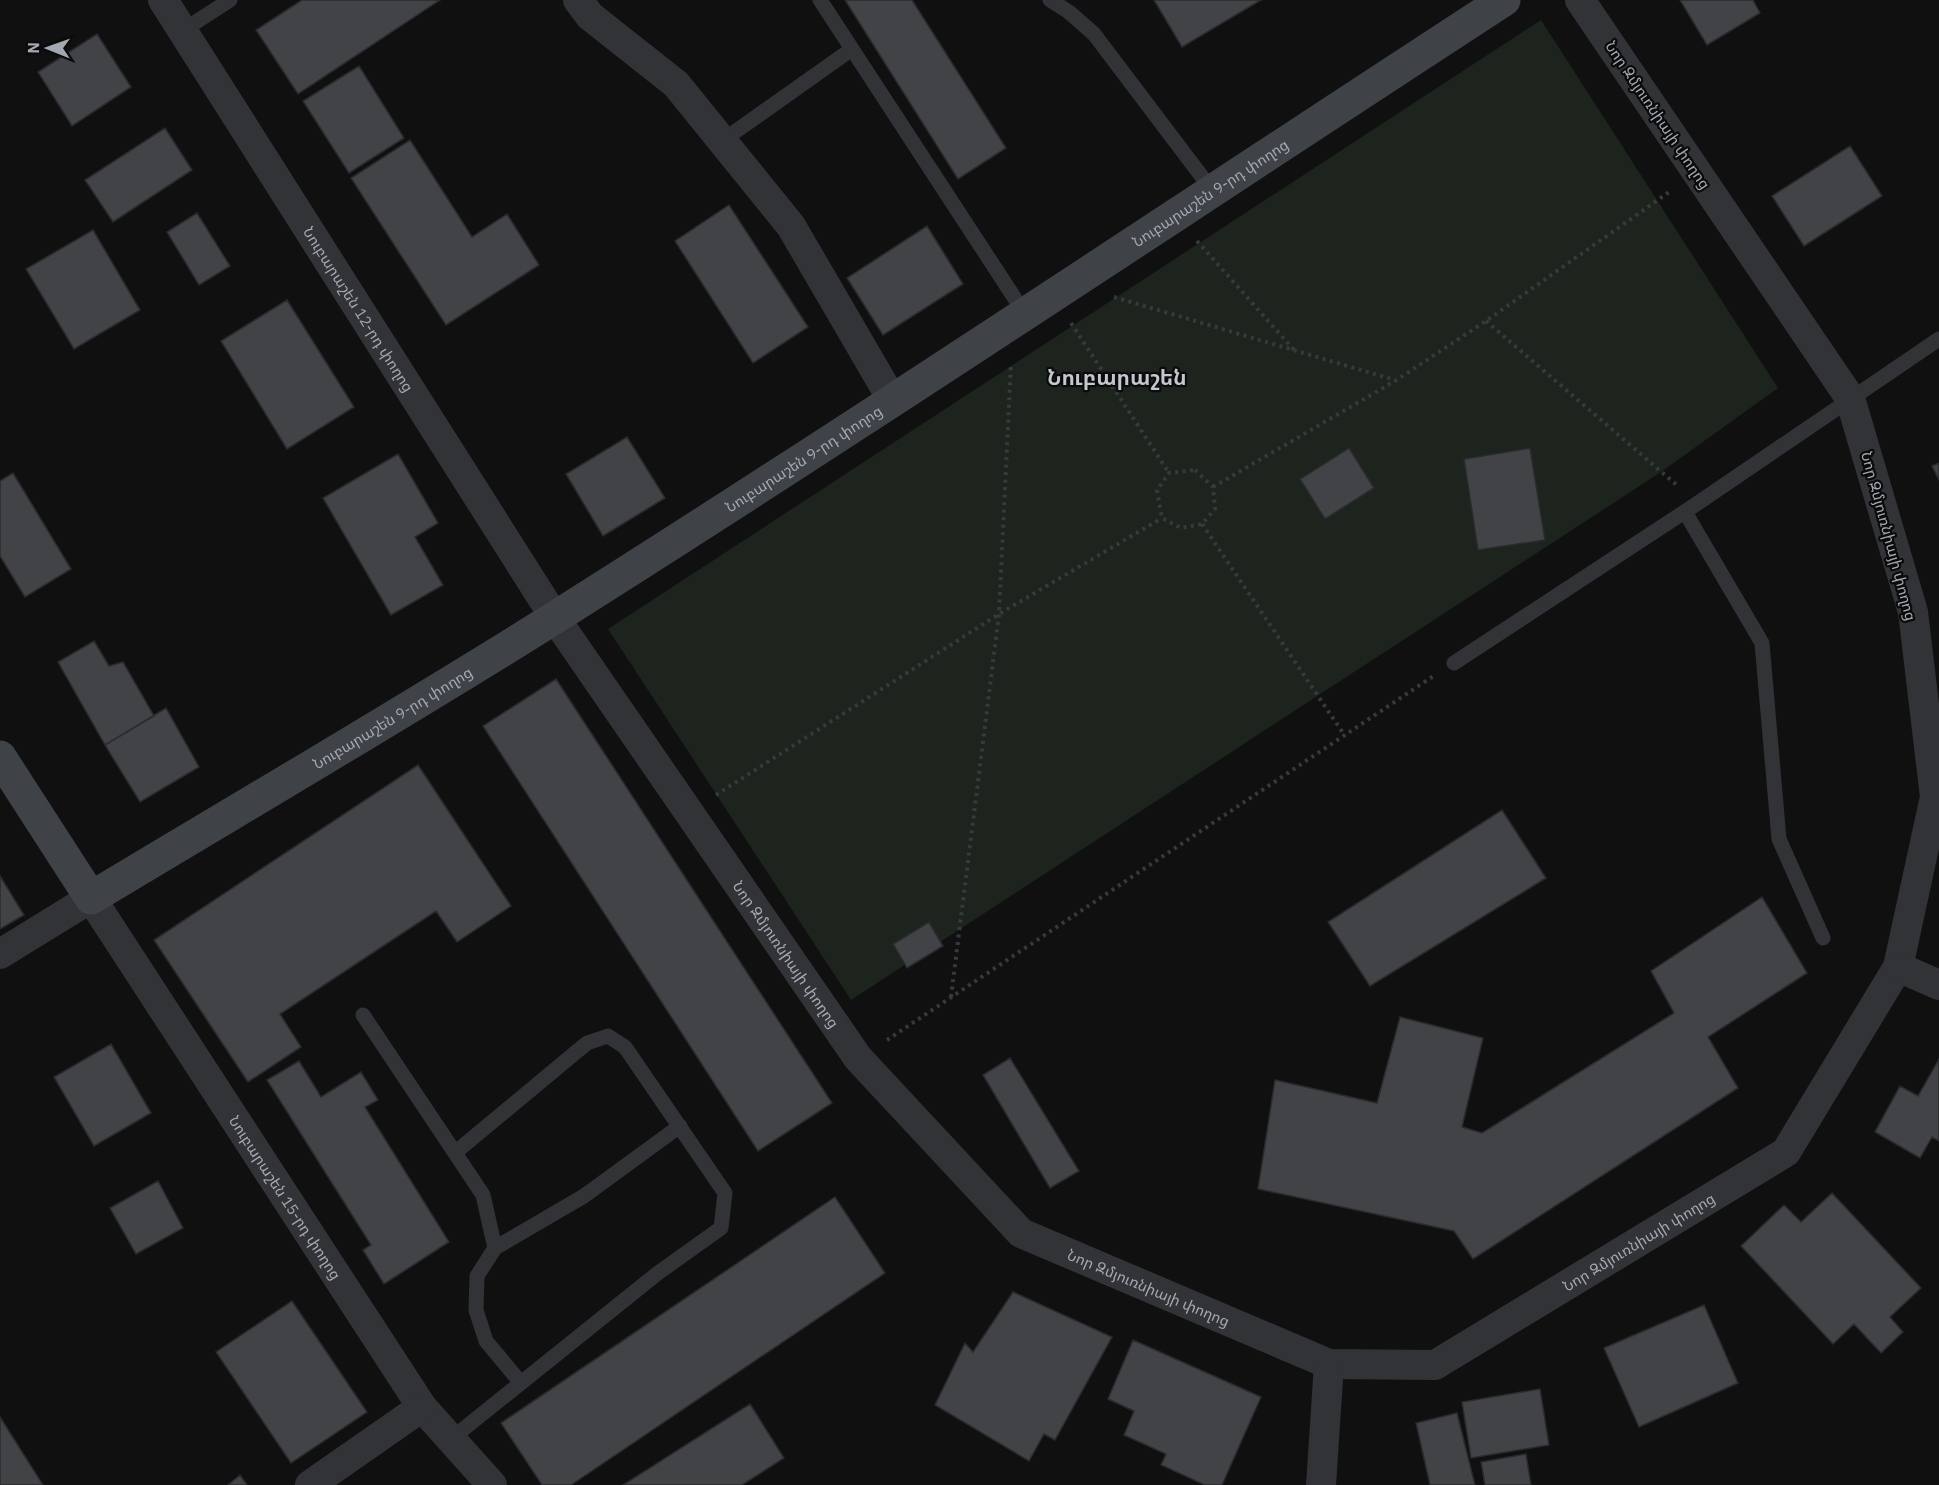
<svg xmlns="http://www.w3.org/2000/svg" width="1939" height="1485" font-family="'IBM Plex Sans','Noto Sans Armenian',sans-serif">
<rect width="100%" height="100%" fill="#101011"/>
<path fill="#1d241d" d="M1541,20L1778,388L1661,472L851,1000L608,629Z"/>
<path fill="#414347" stroke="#2a2b2d" stroke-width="1.5" d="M302,0H440L298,94L256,30Z
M845,0H912L1006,148L958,179Z
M1154,0H1261L1182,47Z
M1680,0H1753L1760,13L1707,45Z
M97,34L131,87L72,126L38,72Z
M359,66L404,138L349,173L303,101Z
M165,128L192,170L113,222L85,180Z
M410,140L472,237L507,214L539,265L446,325L351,178Z
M1850,146L1882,196L1804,246L1772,196Z
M729,205L808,327L753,363L675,241Z
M197,213L230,266L199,285L167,232Z
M927,226L963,284L883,335L847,278Z
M93,230L140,310L74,349L26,269Z
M287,300L354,407L287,449L221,341Z
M627,437L665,498L603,536L566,474Z
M1349,448L1374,488L1325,519L1300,479Z
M1530,448L1545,540L1478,550L1464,459Z
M398,454L438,523L415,537L443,585L391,615L323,498Z
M1939,463V480L1932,466Z
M13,473L71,569L25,597L0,556V481Z
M94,641L109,666L123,662L154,716L105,745L58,662Z
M556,679L832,1103L758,1151L483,726Z
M166,708L199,767L140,802L105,745Z
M418,765L511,906L457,942L436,911L280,1014L301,1047L248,1082L154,940Z
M1502,810L1546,878L1370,986L1328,922Z
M0,876L24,915L0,929Z
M1762,897L1807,973L1708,1037L1738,1088L1473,1259L1454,1231L1258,1189L1275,1080L1377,1103L1400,1017L1483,1038L1462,1127L1482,1133L1674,1013L1651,971Z
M929,922L943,946L907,968L893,944Z
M111,1044L151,1113L94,1146L54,1077Z
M1010,1058L1079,1171L1050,1188L983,1075Z
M1939,1059V1141L1932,1137L1920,1158L1875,1132L1900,1086L1918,1096Z
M299,1061L321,1097L361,1072L378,1100L365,1107L449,1242L384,1284L363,1250L371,1245L267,1080Z
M158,1181L183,1228L136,1254L110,1208Z
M1832,1193L1921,1288L1890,1317L1903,1332L1881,1353L1854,1324L1833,1344L1741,1246L1784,1205L1801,1222Z
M835,1197L885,1273L571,1485H542L501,1423Z
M1013,1292L1112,1337L1055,1440L1044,1434L1029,1461L935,1405L965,1343L973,1352Z
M292,1301L367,1412L291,1463L216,1352Z
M1704,1305L1738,1383L1639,1427L1604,1348Z
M1133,1340L1261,1397L1222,1485H1205L1161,1465L1166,1454L1124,1435L1134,1411L1108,1399Z
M1540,1389L1549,1445L1471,1458L1462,1402Z
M750,1404L784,1458L742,1485H623Z
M1457,1413L1475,1485H1430L1416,1423Z
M0,1417L43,1485H0Z
M1526,1454L1531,1485H1485L1481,1462Z
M240,1475L247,1485H228Z"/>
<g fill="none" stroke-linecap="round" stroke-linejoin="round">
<path stroke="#373a3d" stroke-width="4" stroke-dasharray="3 4.5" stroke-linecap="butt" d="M1197,241L1294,350
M1114,297L1395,380
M1486,321L1679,487
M1071,323L1169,473
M1195,470L1213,487L1215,509L1202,524L1181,528L1162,518L1157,490L1169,473Z
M1213,487L1395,381L1486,321L1672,190
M1202,524L1345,736
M716,795L999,614L1162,518
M951,997L999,614L1011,363
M887,1040L1435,675"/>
<path stroke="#313336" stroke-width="15" d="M820,0L1025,314
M1050,0L1069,12L1094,34L1212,190
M182,31L230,0
M722,141L852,49
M1685,512L1762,643L1779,839L1823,938
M1454,663L1692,507L1939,339
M363,1015L483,1195L495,1248L477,1276L476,1310L486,1341L521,1383
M495,1248L584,1196L680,1126
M451,1439L658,1273L721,1228L725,1193L625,1047L608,1036L587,1043L457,1151"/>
<g stroke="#313336" stroke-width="30">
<path id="s1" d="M163,0L555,618L858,1058L1021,1233L1329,1364L1435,1365L1786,1152L1898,967L1935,797L1913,612L1850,398L1580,0"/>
<path d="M578,0L590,16L676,84L791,226L893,401"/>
<path id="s2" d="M0,954L91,898L422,1407L492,1485"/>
<path d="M1898,967L1939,985"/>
<path d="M310,1485L422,1407"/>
<path d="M1321,1485L1329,1364"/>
</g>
<path stroke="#3f4246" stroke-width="33" id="s3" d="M0,757L91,898C247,804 405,712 559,615C877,414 1189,205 1504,0"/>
</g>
<g text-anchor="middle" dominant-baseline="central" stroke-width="4.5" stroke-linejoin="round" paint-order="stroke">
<g font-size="15" fill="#a2a9b1" stroke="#0b0b0c">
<text transform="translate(1658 115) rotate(56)">Նոր Զմյուռնիայի փողոց</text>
<text stroke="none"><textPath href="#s3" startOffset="1491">Նուբարաշեն 9-րդ փողոց</textPath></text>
<text stroke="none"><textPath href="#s1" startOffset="366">Նուբարաշեն 12-րդ փողոց</textPath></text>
<text stroke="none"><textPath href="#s3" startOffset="1005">Նուբարաշեն 9-րդ փողոց</textPath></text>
<text transform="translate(1889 536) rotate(75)">Նոր Զմյուռնիայի փողոց</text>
<text stroke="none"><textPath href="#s3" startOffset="519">Նուբարաշեն 9-րդ փողոց</textPath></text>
<text stroke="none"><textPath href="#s1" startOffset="1140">Նոր Զմյուռնիայի փողոց</textPath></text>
<text stroke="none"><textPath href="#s2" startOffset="464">Նուբարաշեն 15-րդ փողոց</textPath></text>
<text stroke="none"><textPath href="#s1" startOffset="2184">Նոր Զմյուռնիայի փողոց</textPath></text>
<text stroke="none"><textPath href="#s1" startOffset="1644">Նոր Զմյուռնիայի փողոց</textPath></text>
</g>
<g font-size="21" font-weight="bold" fill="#c3c7ce" stroke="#0b0b0c">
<text x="1117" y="377">Նուբարաշեն</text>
</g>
</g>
<g transform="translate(48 48) rotate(271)" stroke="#0b0b0c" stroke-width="4.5" paint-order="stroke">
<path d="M0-4.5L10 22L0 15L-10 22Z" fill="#a2a9b1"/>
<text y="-9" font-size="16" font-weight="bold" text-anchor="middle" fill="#a2a9b1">N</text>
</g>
</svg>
